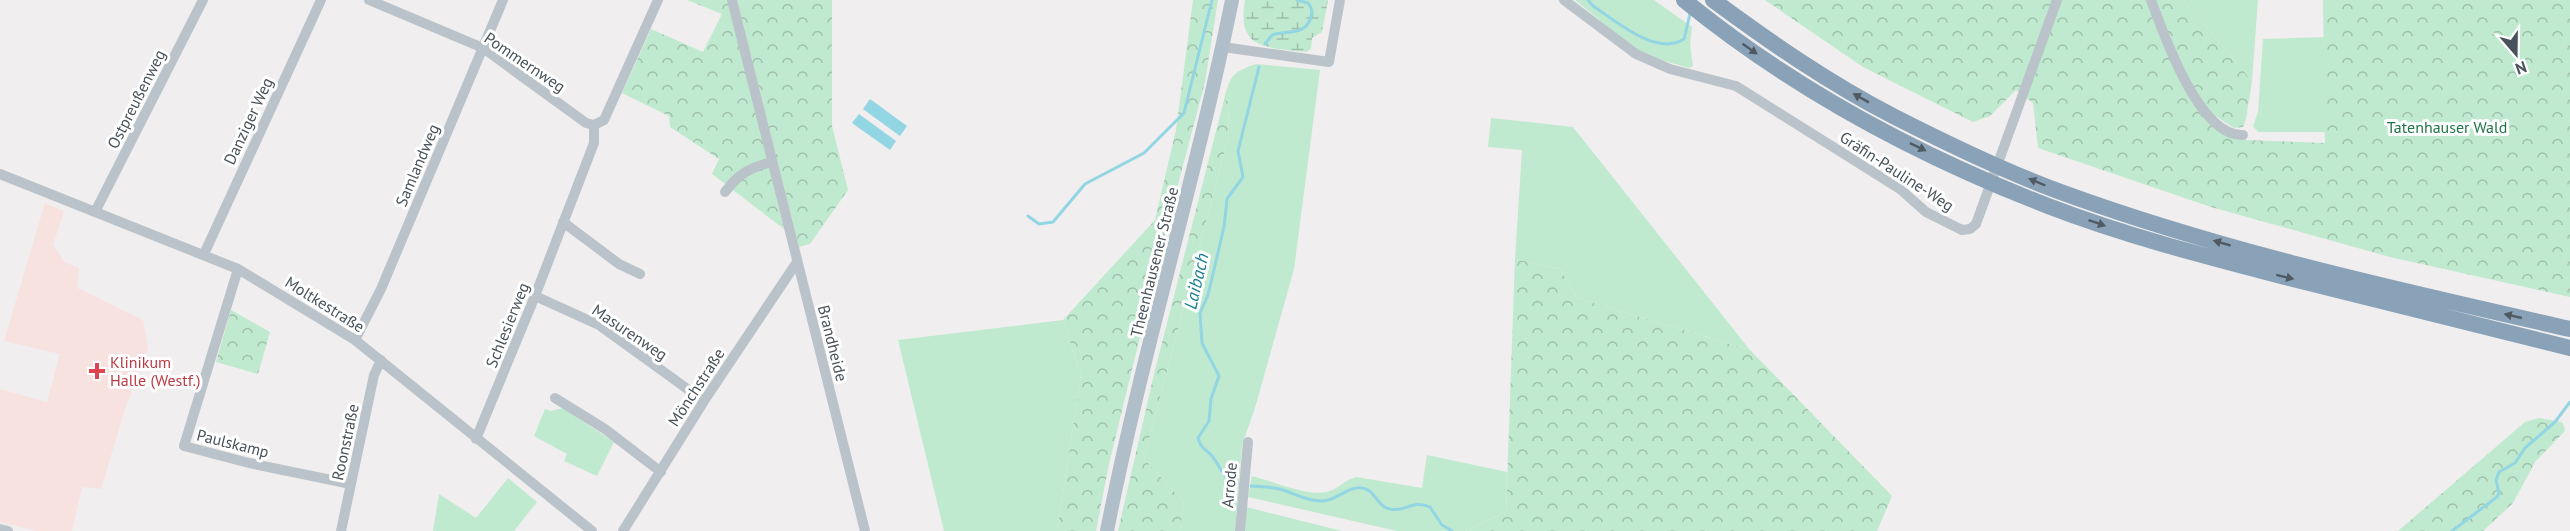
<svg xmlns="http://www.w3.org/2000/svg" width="2570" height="531" font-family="'PT Sans',sans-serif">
<defs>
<pattern id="forest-crowns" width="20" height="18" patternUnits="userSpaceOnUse" patternTransform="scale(1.5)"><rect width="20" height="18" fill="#c0eacf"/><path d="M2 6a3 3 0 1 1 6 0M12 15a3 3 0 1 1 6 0" fill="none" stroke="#9ec0ab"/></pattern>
<pattern id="wetland-marsh" width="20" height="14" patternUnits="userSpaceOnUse" patternTransform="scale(1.5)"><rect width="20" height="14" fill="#c0eacf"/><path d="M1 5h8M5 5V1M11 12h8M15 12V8" fill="none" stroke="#9ec0ab"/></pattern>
</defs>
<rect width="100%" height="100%" fill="#f0eeee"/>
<path fill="#f8e2e0" d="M45,203L64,211L53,245L64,262L79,268L77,288L143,320L148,348L124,412L101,489L82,487L72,531H37L0,522V389L47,402L60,354L4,341Z"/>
<path fill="#c0eacf" d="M1575,0H1654L1692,27L1690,45L1693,66L1689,68L1654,58L1638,51Z
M2183,0H2258L2252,81Z
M2324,37L2326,132H2258L2253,126L2258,112L2263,39Z
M1256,64L1320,70L1294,269L1255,408L1242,445L1235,531H1180L1184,502L1144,459L1229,134L1228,101L1224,100C1230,76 1232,72 1256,64Z
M1491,118L1573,127L1750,350L1577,298L1560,269L1515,259L1522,150L1488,147Z
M1063,320L1081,375L1057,531H944L898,340Z
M563,408L614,442L597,476L564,461L567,454L534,436L545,409L551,411Z
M1427,455L1507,472L1506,512L1465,531H1397L1248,497L1252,476C1272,481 1306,496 1326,492C1337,490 1345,480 1356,477L1422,488Z
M508,478L537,502L514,531H433L439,494L476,518Z
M1246,507L1342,531H1243Z"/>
<path fill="url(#forest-crowns)" d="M687,0H729L784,229L712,174L719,159L670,127L669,116L622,93L651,29L703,52L722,14Z
M737,0H832V126L848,190L810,244L799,247Z
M1193,0H1218L1205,82L1166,230L1109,464L1096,531H1057L1081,375L1063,320L1155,220L1176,130Z
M1765,0H2183L2252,81L2246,119L2243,127L2234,128L2211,113L2230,136L2246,140L2325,143L2323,0H2570V297L2390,257L2211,207L2038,148L2033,103L2016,90L1990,116L1973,122L1863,67Z
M1224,100L1228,101L1229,134L1144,459L1184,502L1180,531H1118L1154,374Z
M1515,259L1560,269L1577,298L1750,350L1892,496L1877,531H1465L1506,512Z
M231,310L270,332L258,374L216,362Z
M2539,418L2562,422L2565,429L2564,432L2535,462L2513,503L2483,531H2398L2525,422Z"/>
<path fill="url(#wetland-marsh)" d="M1245,0H1328L1322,32L1312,38L1311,49L1306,52C1267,47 1236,51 1245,0Z"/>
<path fill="#92d5e3" d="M870,99L907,126L900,136L863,109Z
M859,114L896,141L890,150L852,123Z"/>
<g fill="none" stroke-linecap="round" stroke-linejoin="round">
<path stroke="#92d5e3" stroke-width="3" d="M1588,0L1593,6C1616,21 1657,57 1684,39L1690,14
M1265,44L1272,35C1286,30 1306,36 1311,17C1313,10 1311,7 1308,3L1297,0
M1028,216L1039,224L1053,222L1085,184L1144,153L1184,113L1212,0
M1238,484C1221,478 1222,468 1212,456C1206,449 1201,449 1198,438L1209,421L1211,399L1219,376L1202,343L1200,313L1208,295L1224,227L1227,199L1243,177L1238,151L1259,67
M1251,486C1262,487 1273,487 1283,490C1295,494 1310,502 1323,501C1337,500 1348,486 1362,488C1375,489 1377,507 1390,509C1406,513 1411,499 1430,507L1442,525L1452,531
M2452,531L2497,497L2499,493L2496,480L2499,472L2515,463L2525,448L2555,422L2570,402"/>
<path stroke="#bbc3ca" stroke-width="10" d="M369,0L483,48L586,123L594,125
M732,0L865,531
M1564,0L1636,54L1670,69L1736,86L1900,189L1926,212L1962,230L1970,229L1976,224L2057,0
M2151,0C2164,35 2199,137 2243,135
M1223,47L1329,62L1340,0
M594,125L604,120L658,0
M0,174L238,269L355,340L592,531
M725,192C738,174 751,167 772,162
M95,212L203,0
M563,222L619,264L640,274
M204,254L321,0
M238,269L184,446L249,463L351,484
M535,296L599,325L704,401
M355,340L381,289L503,0
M555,398L605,429L661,472
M476,439L535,296L594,143V125
M0,529L8,531
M341,531L374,375L381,360
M623,531L704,401L797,262
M1240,531L1248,442"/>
<path stroke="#b0beca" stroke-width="14" d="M1107,531C1142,352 1196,178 1232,0"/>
<path stroke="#8aa2b8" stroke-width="16" d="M1684,0C1792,88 1919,156 2048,206C2126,236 2208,257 2289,278C2382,302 2476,325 2570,348
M1713,0C1770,42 1829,83 1893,116C1946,143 2001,170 2058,191C2224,252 2398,290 2570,329"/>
</g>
<defs><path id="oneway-solid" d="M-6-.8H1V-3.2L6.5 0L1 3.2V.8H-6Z" transform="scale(1.5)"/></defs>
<g fill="#4f5a63">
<use href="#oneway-solid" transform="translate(1750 49) rotate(35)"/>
<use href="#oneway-solid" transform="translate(1861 98) rotate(-151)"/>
<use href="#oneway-solid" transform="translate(1918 147) rotate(26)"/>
<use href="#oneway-solid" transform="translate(2037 182) rotate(-157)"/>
<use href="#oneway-solid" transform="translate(2097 223) rotate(19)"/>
<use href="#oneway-solid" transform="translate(2222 243) rotate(-164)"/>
<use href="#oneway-solid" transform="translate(2285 277) rotate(14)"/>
<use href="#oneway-solid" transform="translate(2513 316) rotate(-167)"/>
</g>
<path fill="#e0444e" stroke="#fff" stroke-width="2" d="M94 362h6v6h6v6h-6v6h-6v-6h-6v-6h6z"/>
<g text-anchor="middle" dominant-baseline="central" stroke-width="6" stroke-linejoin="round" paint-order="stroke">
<g font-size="16" fill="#48525a" stroke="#fff">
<text transform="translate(525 62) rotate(34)">Pommernweg</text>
<text transform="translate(136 99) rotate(-63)">Ostpreußenweg</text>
<text transform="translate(248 121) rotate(-65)">Danziger Weg</text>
<text transform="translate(417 165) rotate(-67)">Samlandweg</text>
<text transform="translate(1897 171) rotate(33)">Gräfin-Pauline-Weg</text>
<text transform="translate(1154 262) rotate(-76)">Theenhausener Straße</text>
<text transform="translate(325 304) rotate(32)">Moltkestraße</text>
<text transform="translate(507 325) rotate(-68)">Schlesierweg</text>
<text transform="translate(630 332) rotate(34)">Masurenweg</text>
<text transform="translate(833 343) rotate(76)">Brandheide</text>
<text transform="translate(696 387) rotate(-57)">Mönchstraße</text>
<text transform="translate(345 442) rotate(-78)">Roonstraße</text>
<text transform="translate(233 443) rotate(14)">Paulskamp</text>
<text transform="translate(1229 485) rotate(-85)">Arrode</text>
</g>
<g font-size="16" fill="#207447" stroke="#fff">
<text x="2447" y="127">Tatenhauser Wald</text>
</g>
<g font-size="16" fill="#be3a42" stroke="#fff" text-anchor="start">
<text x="110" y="362">Klinikum<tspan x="110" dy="18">Halle (Westf.)</tspan></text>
</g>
<g font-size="18" font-style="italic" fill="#1a7e94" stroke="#fff">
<text transform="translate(1196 281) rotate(-77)">Laibach</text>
</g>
</g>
<g transform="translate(2516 54) rotate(160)" stroke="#ffffff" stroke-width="4.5" paint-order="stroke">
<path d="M0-4.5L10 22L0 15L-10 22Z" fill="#48525a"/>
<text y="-9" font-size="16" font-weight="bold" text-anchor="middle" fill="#48525a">N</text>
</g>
</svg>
